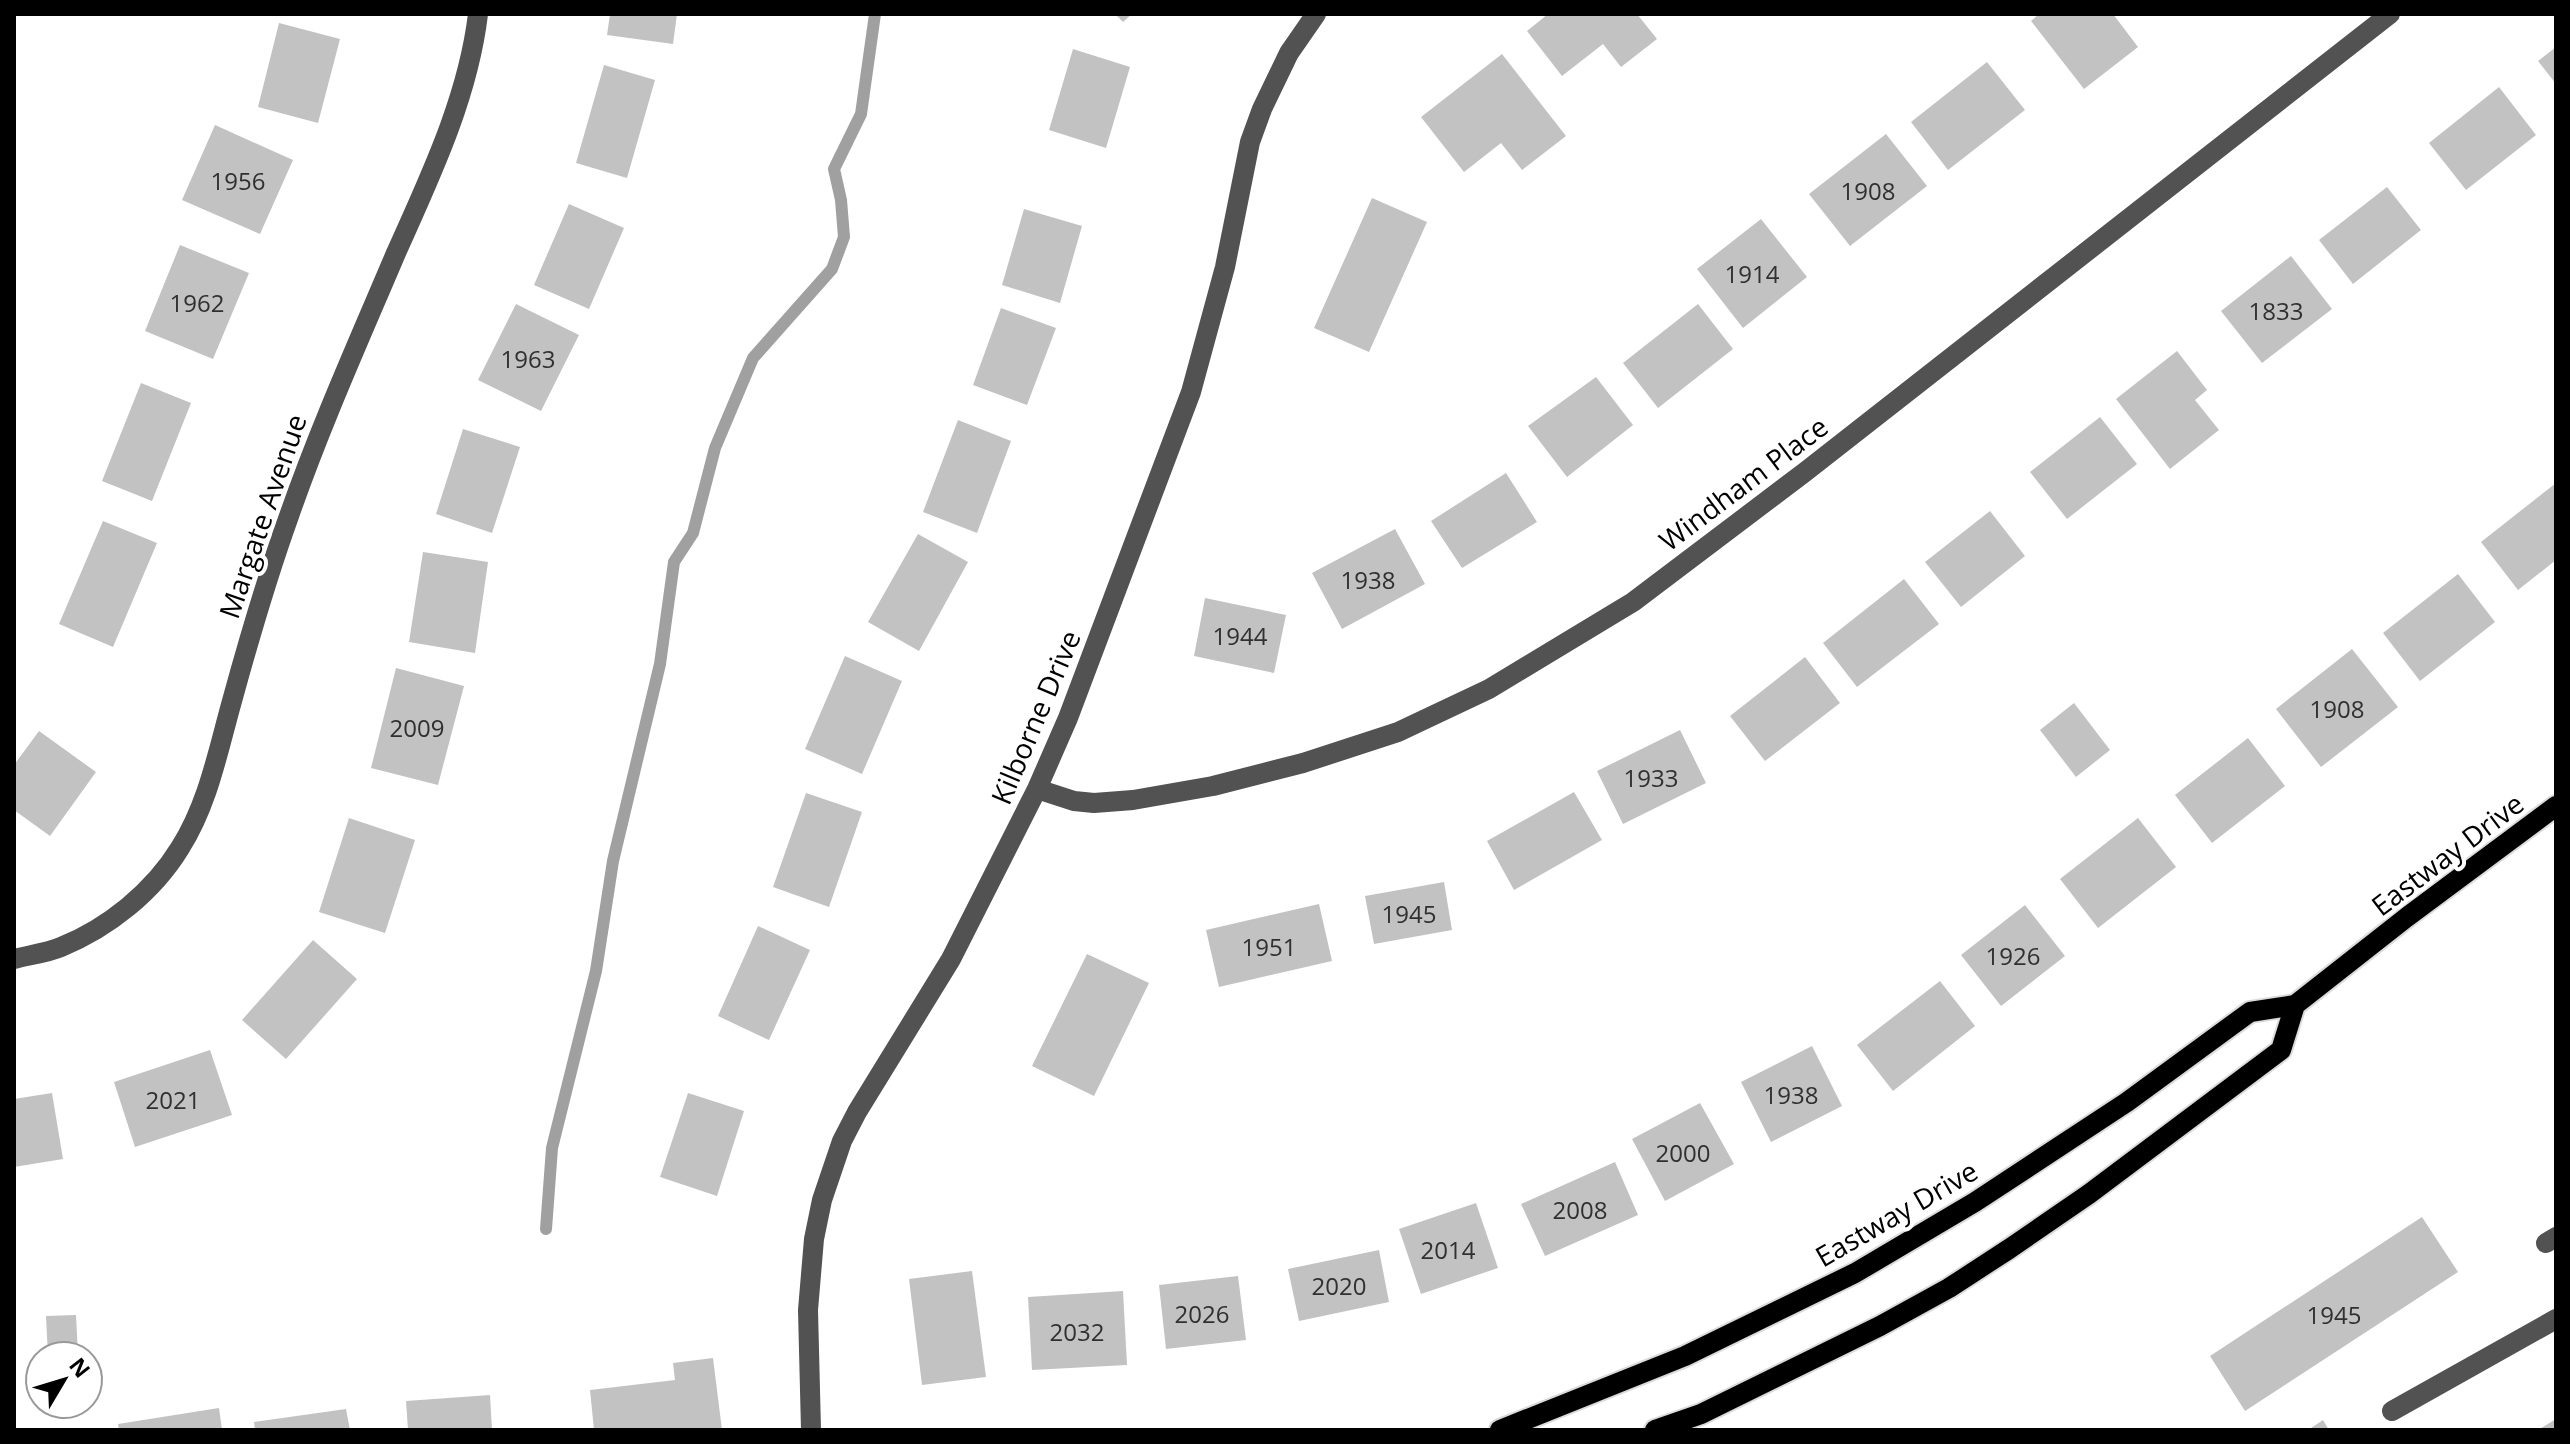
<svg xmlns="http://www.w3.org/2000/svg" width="2570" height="1444" font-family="'Open Sans',sans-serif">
<rect width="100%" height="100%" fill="#fff"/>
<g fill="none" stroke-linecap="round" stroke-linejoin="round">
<path stroke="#a0a0a0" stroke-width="12" d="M546,1229L552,1148L596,971L613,861L660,664L674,562L693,533L715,448L753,358L832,269L844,237L841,200L834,169L861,114L875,14"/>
</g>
<path fill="#c2c2c2" d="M610,14H677L673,44L607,35Z
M1115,14H1132L1123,22Z
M1548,14H1637L1657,39L1621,67L1603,44L1562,76L1527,31Z
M2039,14H2113L2138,47L2084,89L2031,21Z
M279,23L340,39L318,123L258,107Z
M2556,47V84L2538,61Z
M1073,49L1130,67L1106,148L1049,130Z
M1502,54L1566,136L1522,170L1501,143L1464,172L1421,117Z
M1987,62L2025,110L1948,170L1911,122Z
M604,65L655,80L627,178L576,163Z
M2499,87L2536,135L2466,190L2429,143Z
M215,125L293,160L260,234L182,200Z
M1886,134L1927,186L1850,246L1809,194Z
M2387,187L2421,230L2353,284L2319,240Z
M1372,198L1427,222L1369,352L1314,328Z
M569,204L624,228L589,309L534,285Z
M1024,209L1082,226L1060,303L1002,285Z
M1761,219L1807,277L1743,328L1697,269Z
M180,245L249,273L213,359L145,331Z
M2291,256L2332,309L2262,363L2221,311Z
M516,304L579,335L541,411L478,380Z
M1698,304L1733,349L1658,408L1623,363Z
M1001,308L1056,328L1027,405L973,385Z
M2177,351L2207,390L2195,400L2219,430L2170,469L2116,399Z
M1596,377L1633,425L1567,477L1528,426Z
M141,383L191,403L152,501L102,481Z
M2100,417L2137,464L2067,519L2030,472Z
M958,420L1011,441L977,533L923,512Z
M463,429L520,447L492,533L436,514Z
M1506,473L1537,522L1462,568L1431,521Z
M2556,483V560L2518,590L2481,542Z
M1990,511L2025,556L1961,607L1925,562Z
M103,521L157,543L113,647L59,624Z
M1395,529L1425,584L1342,629L1312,573Z
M918,534L968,562L919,651L868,622Z
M423,552L488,562L475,653L409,642Z
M2458,574L2495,622L2420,681L2383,633Z
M1904,579L1939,624L1857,687L1823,643Z
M1205,598L1286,615L1274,673L1194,656Z
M2352,649L2398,707L2321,767L2276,709Z
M845,656L902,681L862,774L805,749Z
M1805,657L1840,703L1765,761L1730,716Z
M396,668L464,686L438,785L371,768Z
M2074,703L2110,750L2076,777L2040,730Z
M1680,730L1706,783L1623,824L1597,771Z
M39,731L96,772L50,836L14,810V765Z
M2248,738L2285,786L2212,843L2175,795Z
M1574,792L1602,840L1514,890L1487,841Z
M806,793L862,812L829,907L773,887Z
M349,818L415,840L385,933L319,912Z
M2138,818L2176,867L2098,928L2060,879Z
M1444,882L1452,930L1374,944L1365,896Z
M1319,904L1332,961L1219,987L1206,930Z
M2025,905L2065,956L2001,1006L1961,955Z
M758,926L810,950L769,1040L718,1016Z
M313,940L357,979L286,1059L242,1020Z
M1087,954L1149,983L1094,1096L1032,1066Z
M1940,981L1975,1026L1893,1091L1857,1045Z
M1812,1046L1842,1106L1771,1142L1741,1082Z
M210,1050L232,1115L135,1147L114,1082Z
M52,1093L63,1159L14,1167V1099Z
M688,1093L744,1111L717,1196L660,1177Z
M1700,1103L1734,1164L1665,1201L1632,1139Z
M1615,1162L1638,1215L1545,1256L1521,1204Z
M1476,1203L1498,1268L1421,1294L1399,1229Z
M2422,1217L2458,1272L2245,1411L2210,1356Z
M1379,1250L1389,1302L1299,1321L1288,1269Z
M972,1271L986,1377L922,1385L909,1279Z
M1238,1276L1246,1340L1166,1349L1159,1285Z
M1123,1291L1127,1365L1032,1370L1028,1297Z
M76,1315L78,1356H48L46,1316Z
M713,1358L722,1430H594L590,1390L675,1380L673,1363Z
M490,1395L492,1430H408L406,1401Z
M219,1408L222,1430H119L118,1424Z
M346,1409L350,1430H255L254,1422Z
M2556,1419V1430H2538Z
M2323,1420L2329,1430H2308Z"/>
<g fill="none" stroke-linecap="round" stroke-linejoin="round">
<g stroke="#dbdbdb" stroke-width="24">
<path id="major" d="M1500,1430L1685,1356L1855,1273L1975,1202L2127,1102L2250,1012L2295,1005L2407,917L2556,806
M1655,1430L1701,1414L1880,1326L1949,1288L2009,1249L2089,1194L2281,1050L2295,1005"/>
</g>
<path stroke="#525252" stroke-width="20" d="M1037,789L1074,801L1094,803L1133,800L1213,786L1303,763L1398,732L1489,689L1633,602L1805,472L2390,14
M14,959C29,955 47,953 61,947C108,928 153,892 180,848C208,804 218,751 232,701C249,639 267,577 289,516C320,427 359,340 396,253C430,177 468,98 478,14
M2546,1243L2556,1237
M2392,1411L2556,1319
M811,1430L808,1310L814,1239L822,1200L842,1141L857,1112L951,959L1037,789L1068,718L1191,392L1225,267L1250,142L1262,109L1289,53L1316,14"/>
<use href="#major" stroke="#000" stroke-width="20"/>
</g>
<g text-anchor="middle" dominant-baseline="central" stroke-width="8" stroke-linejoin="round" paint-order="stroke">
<g font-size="24" fill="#303030">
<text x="238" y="180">1956</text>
<text x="1868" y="190">1908</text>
<text x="1752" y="273">1914</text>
<text x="197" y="302">1962</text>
<text x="2276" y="310">1833</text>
<text x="528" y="358">1963</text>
<text x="1368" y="579">1938</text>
<text x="1240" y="635">1944</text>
<text x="2337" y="708">1908</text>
<text x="417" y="727">2009</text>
<text x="1651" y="777">1933</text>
<text x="1409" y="913">1945</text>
<text x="1269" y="946">1951</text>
<text x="2013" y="955">1926</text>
<text x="1791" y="1094">1938</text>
<text x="173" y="1099">2021</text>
<text x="1683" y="1152">2000</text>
<text x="1580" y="1209">2008</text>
<text x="1448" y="1249">2014</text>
<text x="1339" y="1285">2020</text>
<text x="1202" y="1313">2026</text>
<text x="2334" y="1314">1945</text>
<text x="1077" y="1331">2032</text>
</g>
<g font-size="28" fill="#000" stroke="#fff">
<text transform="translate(1743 483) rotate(-37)">Windham Place</text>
<text transform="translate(262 516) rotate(-71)">Margate Avenue</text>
<text transform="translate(1035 717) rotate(-67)">Kilborne Drive</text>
<text transform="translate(2447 854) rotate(-37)">Eastway Drive</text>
<text transform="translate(1896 1213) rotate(-30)">Eastway Drive</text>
</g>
</g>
<rect width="2570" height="1444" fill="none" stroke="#000000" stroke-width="32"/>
<g transform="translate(64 1380) rotate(52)"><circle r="38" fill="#ffffff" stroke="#999999" stroke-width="2"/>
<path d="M0-6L14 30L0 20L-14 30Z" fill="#000000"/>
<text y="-12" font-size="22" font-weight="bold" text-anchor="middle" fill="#000000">N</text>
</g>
</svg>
